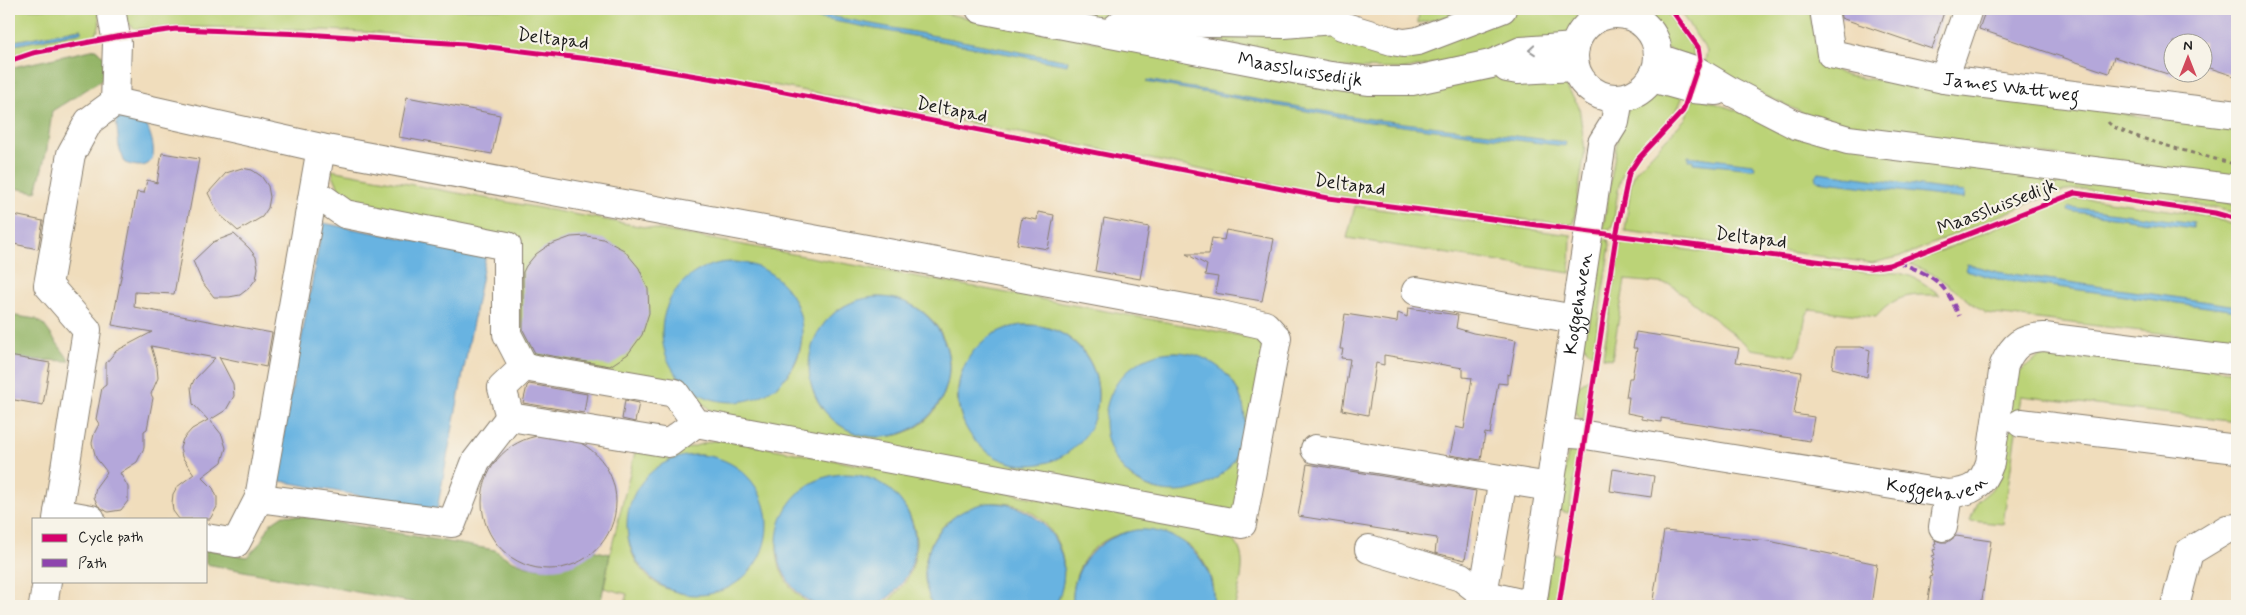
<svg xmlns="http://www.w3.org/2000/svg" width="2246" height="615" font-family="Mynerve,sans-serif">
<rect width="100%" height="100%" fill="#f7f3e8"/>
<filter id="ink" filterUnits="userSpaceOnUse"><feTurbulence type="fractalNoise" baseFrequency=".02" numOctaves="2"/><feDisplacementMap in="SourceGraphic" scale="10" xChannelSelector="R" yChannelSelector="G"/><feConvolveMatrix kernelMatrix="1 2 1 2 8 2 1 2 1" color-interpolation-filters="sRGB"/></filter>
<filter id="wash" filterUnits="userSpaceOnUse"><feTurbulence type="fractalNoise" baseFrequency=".0096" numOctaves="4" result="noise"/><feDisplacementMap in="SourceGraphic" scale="20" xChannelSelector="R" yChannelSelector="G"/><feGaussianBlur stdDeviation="1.12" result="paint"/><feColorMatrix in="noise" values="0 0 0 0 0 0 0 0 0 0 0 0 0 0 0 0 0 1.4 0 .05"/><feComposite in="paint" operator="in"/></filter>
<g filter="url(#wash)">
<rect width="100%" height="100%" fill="#f0ddbc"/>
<path fill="#bbd377" stroke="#6c784a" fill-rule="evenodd" d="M9,9H98C100,19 102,29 93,36L9,57V46L81,32L80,29L9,42Z
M125,9H921L1288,78L1462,80L1511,75L1556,82L1566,86L1579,106L1585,151L1573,225C1494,216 1413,208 1334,195C1269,184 1205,170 1140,157C877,105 615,46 347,31C276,28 205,25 135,29L126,21Z
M1040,9H1215L1252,16L1083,17Z
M1419,9H1486L1418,23Z
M1517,9H1594L1564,36L1407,69L1343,68L1162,30L1332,27L1398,46L1506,15Z
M1640,9H1664L1692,47L1694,59L1666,48L1656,28Z
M1678,9H1810C1814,38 1817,65 1847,76L2237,129V178L1854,130L1807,115L1704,67L1707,51Z
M1655,93L1683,95C1676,125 1640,139 1626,166C1617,183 1616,207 1613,226L1609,229H1603L1620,123L1632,104L1643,97Z
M1695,96L1749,115L2181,191L2237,205V213L2192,203L2083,189L2059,192L2047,196L1903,256L1872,263L1625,231L1631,184L1635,172L1685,119Z
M331,170L1254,338L1270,347L1244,510L1227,515L727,425L689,391L551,370L525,348L513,315L514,281L522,240L364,209L341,193ZM732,262C806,267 830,366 760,395C751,399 740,402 730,401C640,393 641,268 732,262ZM877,297C977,300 969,438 878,437C860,437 843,430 830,417C799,387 804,332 841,308C852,301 864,299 877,297ZM1021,325C1115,321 1129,452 1030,464C1007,467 984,452 971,435C938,389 970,335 1021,325ZM1177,352C1189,356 1207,359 1217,366C1249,389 1254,437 1228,467C1217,481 1200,489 1182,491C1088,500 1076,357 1177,352Z
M2064,199H2095L2208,216L2237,226V342L1985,313L1935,275L1910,264Z
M1355,206L1571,235L1570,273L1347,238Z
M1602,239L1608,240L1610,245L1593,355L1586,349L1583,341L1593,275Z
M1625,242L1870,273C1906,271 1912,274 1940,295C1911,295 1897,293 1876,317L1810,309C1799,324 1808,341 1794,356L1752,349L1670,284L1625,280L1612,359L1603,357L1620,245Z
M2048,350L2237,372V422L2021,396L2003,524L1970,521L1977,502L1991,490L2001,475L2013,377Z
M1589,379L1583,422C1569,409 1570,387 1589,379Z
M726,440L1226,534C1252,551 1240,580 1235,606H1213C1221,507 1067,504 1073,606H1055C1065,586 1067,565 1058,544C1021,460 891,517 933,606H880C904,592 917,568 916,540C915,522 906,505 893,493C871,472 825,467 802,491C767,527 767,579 813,606H625L627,594L604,588L610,554L637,444L678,451L712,441ZM701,455C714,459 729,462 740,470C775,499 775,555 738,581C723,592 706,596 688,594C601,585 610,455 701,455Z
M1579,447L1569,513L1557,510L1568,453L1573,448Z
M1549,553L1563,556L1554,606H1545Z"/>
<path fill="#94b568" stroke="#586842" d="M96,49L107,60L105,78L52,111L47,149L36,192L9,187V68Z
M9,315L36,319L44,325L70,361L9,359Z
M283,515L299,516L495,550C524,572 563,577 591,550L610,554L600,606H432L206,564V549L247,557L260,543L271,523Z"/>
<path fill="#68b3e1" stroke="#42687e" d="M770,9H792L1068,61L1067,65Z
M81,29V32L9,46V42Z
M1147,80L1362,118L1566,142L1565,146L1362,121L1146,82Z
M116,118L145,122C156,144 162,176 125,163L119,147Z
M1688,156L1752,164L1755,166L1754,169L1693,163V160H1688Z
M1819,172L1965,192L1964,199L1817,181L1815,176Z
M2069,207L2194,223L2193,228L2068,211Z
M323,223L486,254L437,510L275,480Z
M662 332a70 70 0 1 1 140 0a70 70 0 1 1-140 0Z
M1967,264L1998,272L2237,306V311L1997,279L1965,270Z
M809 367a70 70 0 1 1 140 0a70 70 0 1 1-140 0Z
M958 395a70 70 0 1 1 140 0a70 70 0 1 1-140 0Z
M1105 422a70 70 0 1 1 140 0a70 70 0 1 1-140 0Z
M627 525a70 70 0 1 1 140 0a70 70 0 1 1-140 0Z
M777 543a69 69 0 1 1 138 0a69 69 0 1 1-138 0Z
M987,503C1042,500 1082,556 1055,606H933C910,561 938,512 987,503Z
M1136,530C1180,527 1217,561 1213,606H1073C1070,566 1098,537 1136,530Z"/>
<g id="blocks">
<path fill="#b4a7da" d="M1840,9H1945L1932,49L1841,18Z
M1986,9H2237V77L2204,66V42H2174V76L2114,57L2109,73L1979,29Z
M407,97L500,115L492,154L399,137Z
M162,153L199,159L174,294L135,292L134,307L272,333L266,367L219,357L233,384L234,396L226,410L210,420L222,435L226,448L222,462L202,477L213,488L217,497V507L210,519H179L173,511L172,503L173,494L177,487L194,474L182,457L180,448L183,439L192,429L208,420L193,404L191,387L194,380L215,358L151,346L157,367L158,378L151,394L153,398L147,429L144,431V448L137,462L120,473L128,487V501L121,510L108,512L98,506L94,497L96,487L107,472L96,458L92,443L94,434L99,424L96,419L102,388L106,385V363L116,351L152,332L112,325L137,192L144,193L147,180L157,183Z
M242,168L252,170L261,176L268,186L270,197L268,208L262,217L238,231L218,213L208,193L226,173Z
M1038,212L1054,215L1048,249L1017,244L1022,217L1037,220Z
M9,214L43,221L38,249L9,243Z
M1104,218L1149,227L1140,279L1095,271Z
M1226,230L1274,239L1262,301L1215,293L1218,277L1205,275L1207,265L1186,254H1209L1212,238L1224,240Z
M234,234L249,248L256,257L258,268L256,279L249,288L240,295L229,297H214L202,282L193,261L213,242Z
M587,236L603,239L624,250L639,268L648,289L649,313L642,335L628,354L610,366L535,353L523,330V272L526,266L536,254L549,245L571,237Z
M1408,308L1458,315L1456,328L1473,333L1516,340L1510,375L1507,374V384L1498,383L1490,434L1485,433L1481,460L1450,455L1456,427L1464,429L1472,378L1463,377V368L1384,355V365L1376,363L1368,415L1342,410L1350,359L1341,358L1343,349H1340L1345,314L1397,322L1398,313L1407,317Z
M1636,332L1739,348L1736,362L1801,372L1794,414L1814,417L1810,441L1661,418V422L1642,419V416L1627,413L1629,397H1626L1629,378H1632L1637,348H1633Z
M1835,347H1861L1870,350L1867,377L1832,368Z
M9,356L50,363L43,405L9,399Z
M529,384L587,394L584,413L523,403L527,386Z
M625,400L639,403L635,422L622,419Z
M482 502a67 67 0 1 1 134 0a67 67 0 1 1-134 0Z
M1307,464L1476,491L1465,560L1435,553L1437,538L1298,516Z
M1613,469L1654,476L1651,497L1610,491Z
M1664,531L1769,541L1877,564L1871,606H1652Z
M1956,536L1991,541L1981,606H1927L1931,581L1929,577L1932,576L1930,572L1932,571L1931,566H1933L1932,561L1934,560L1932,556L1935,555L1933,550L1936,549L1934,545L1936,544L1935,540L1941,542H1948Z"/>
</g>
</g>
<g filter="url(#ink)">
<use href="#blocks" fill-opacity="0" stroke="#867c6c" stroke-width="1"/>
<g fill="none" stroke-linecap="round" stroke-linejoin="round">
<g stroke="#867c6c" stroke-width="30">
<g id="minor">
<path d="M111,9L117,43L115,102"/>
<path id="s1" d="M980,9L1330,76L1370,81H1412L1491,64L1521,51L1575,47"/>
<path id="s2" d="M1824,9L1831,54L1944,79L2237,115"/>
<circle cx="1616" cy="56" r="42"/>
<path d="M1114,30L1121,24L1141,22L1284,24L1333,20L1342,26L1392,41L1404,43L1418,41L1502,9"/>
<path d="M1658,58L1697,71L1732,92L1796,125L1848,140L2237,189"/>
<path d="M1507,68L1518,70L1575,67"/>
<path d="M1652,78L1692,89L1716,91"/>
<path d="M1944,79L1968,9"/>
<path d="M314,192L345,214L507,246V334L524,367"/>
<path d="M1416,291L1575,319"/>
<path d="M2021,423L2237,449"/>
<path id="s3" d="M1558,433L1586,435L1948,494C1972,492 1982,486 1990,463L2004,365C2013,345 2022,338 2044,337L2237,361"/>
<path d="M1315,449L1550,487"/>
<path d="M259,498L452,523L476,461L510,417"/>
<path d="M58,513L91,519"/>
<path d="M57,519L87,330L48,285L71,154L89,121L115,102L321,148L1217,314L1265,325L1277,338L1242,524L696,423L675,393L524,367L502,388L510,417L669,443L696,423"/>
<path d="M1943,527L1948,494"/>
<path d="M206,538L236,543L259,498L321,148"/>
<path d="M1369,549L1461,577L1483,594L1532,606"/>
<path d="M1483,594L1503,479"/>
<path d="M43,606L47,581"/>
<path id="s4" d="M1532,606L1602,143L1615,122L1619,98"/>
<path d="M2175,606L2189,552L2227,529L2237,528"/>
</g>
</g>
<path stroke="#867c6c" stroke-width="3" stroke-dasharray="4 4" stroke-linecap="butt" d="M2108,122C2118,136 2215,158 2237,165"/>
<use href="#minor" stroke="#fff" stroke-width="28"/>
<path stroke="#8e44ad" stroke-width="4" stroke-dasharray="8 4" stroke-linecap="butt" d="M1898,262C1933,276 1944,280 1959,316"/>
<g stroke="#f7f3e8" stroke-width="8">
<path id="cycleway" d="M9,61L33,53L116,37L176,29L304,34L465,44L605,61L733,82L1328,198L1870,268L1889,265L2075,193L2215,213L2237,219
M1559,606L1616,236L1629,173L1639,158L1683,111L1700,60L1698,47L1671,9"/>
</g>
<use href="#cycleway" stroke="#d6006c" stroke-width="5"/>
</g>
<defs><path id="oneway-chevron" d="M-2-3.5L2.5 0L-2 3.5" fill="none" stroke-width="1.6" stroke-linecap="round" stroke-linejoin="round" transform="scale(1.25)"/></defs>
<use stroke="#999" href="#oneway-chevron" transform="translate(1532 50) rotate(175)"/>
</g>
<g text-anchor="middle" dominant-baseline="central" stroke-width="4.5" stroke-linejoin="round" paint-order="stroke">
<g font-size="19" fill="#1c1c1c" stroke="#f7f3e8">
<text transform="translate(553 39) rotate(7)">Deltapad</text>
<text stroke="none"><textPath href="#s1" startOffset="326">Maassluissedijk</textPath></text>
<text stroke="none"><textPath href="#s2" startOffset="229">James Wattweg</textPath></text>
<text transform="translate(952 110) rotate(11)">Deltapad</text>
<text transform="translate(1350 185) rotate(8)">Deltapad</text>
<text transform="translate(1997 207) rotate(-21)">Maassluissedijk</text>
<text transform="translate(1751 238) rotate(7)">Deltapad</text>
<text stroke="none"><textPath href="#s4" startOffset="306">Koggehaven</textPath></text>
<text stroke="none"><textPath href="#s3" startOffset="384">Koggehaven</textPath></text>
</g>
</g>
<rect width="2246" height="615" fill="none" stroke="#f7f3e8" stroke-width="30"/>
<rect x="32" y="518" width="175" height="65" fill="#f7f3e8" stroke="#9f9d96"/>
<rect x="42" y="534" width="25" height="8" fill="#d6006c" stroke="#9f9d96"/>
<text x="78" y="542" font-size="15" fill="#1c1c1c">Cycle path</text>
<rect x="42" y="559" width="25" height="8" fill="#8e44ad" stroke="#9f9d96"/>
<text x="78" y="568" font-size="15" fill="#1c1c1c">Path</text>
<g transform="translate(2188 58)"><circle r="24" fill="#f7f3e8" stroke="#9f9d96"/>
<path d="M0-4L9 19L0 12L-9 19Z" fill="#d1495b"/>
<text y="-8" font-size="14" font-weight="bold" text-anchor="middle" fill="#1c1c1c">N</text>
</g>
</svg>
